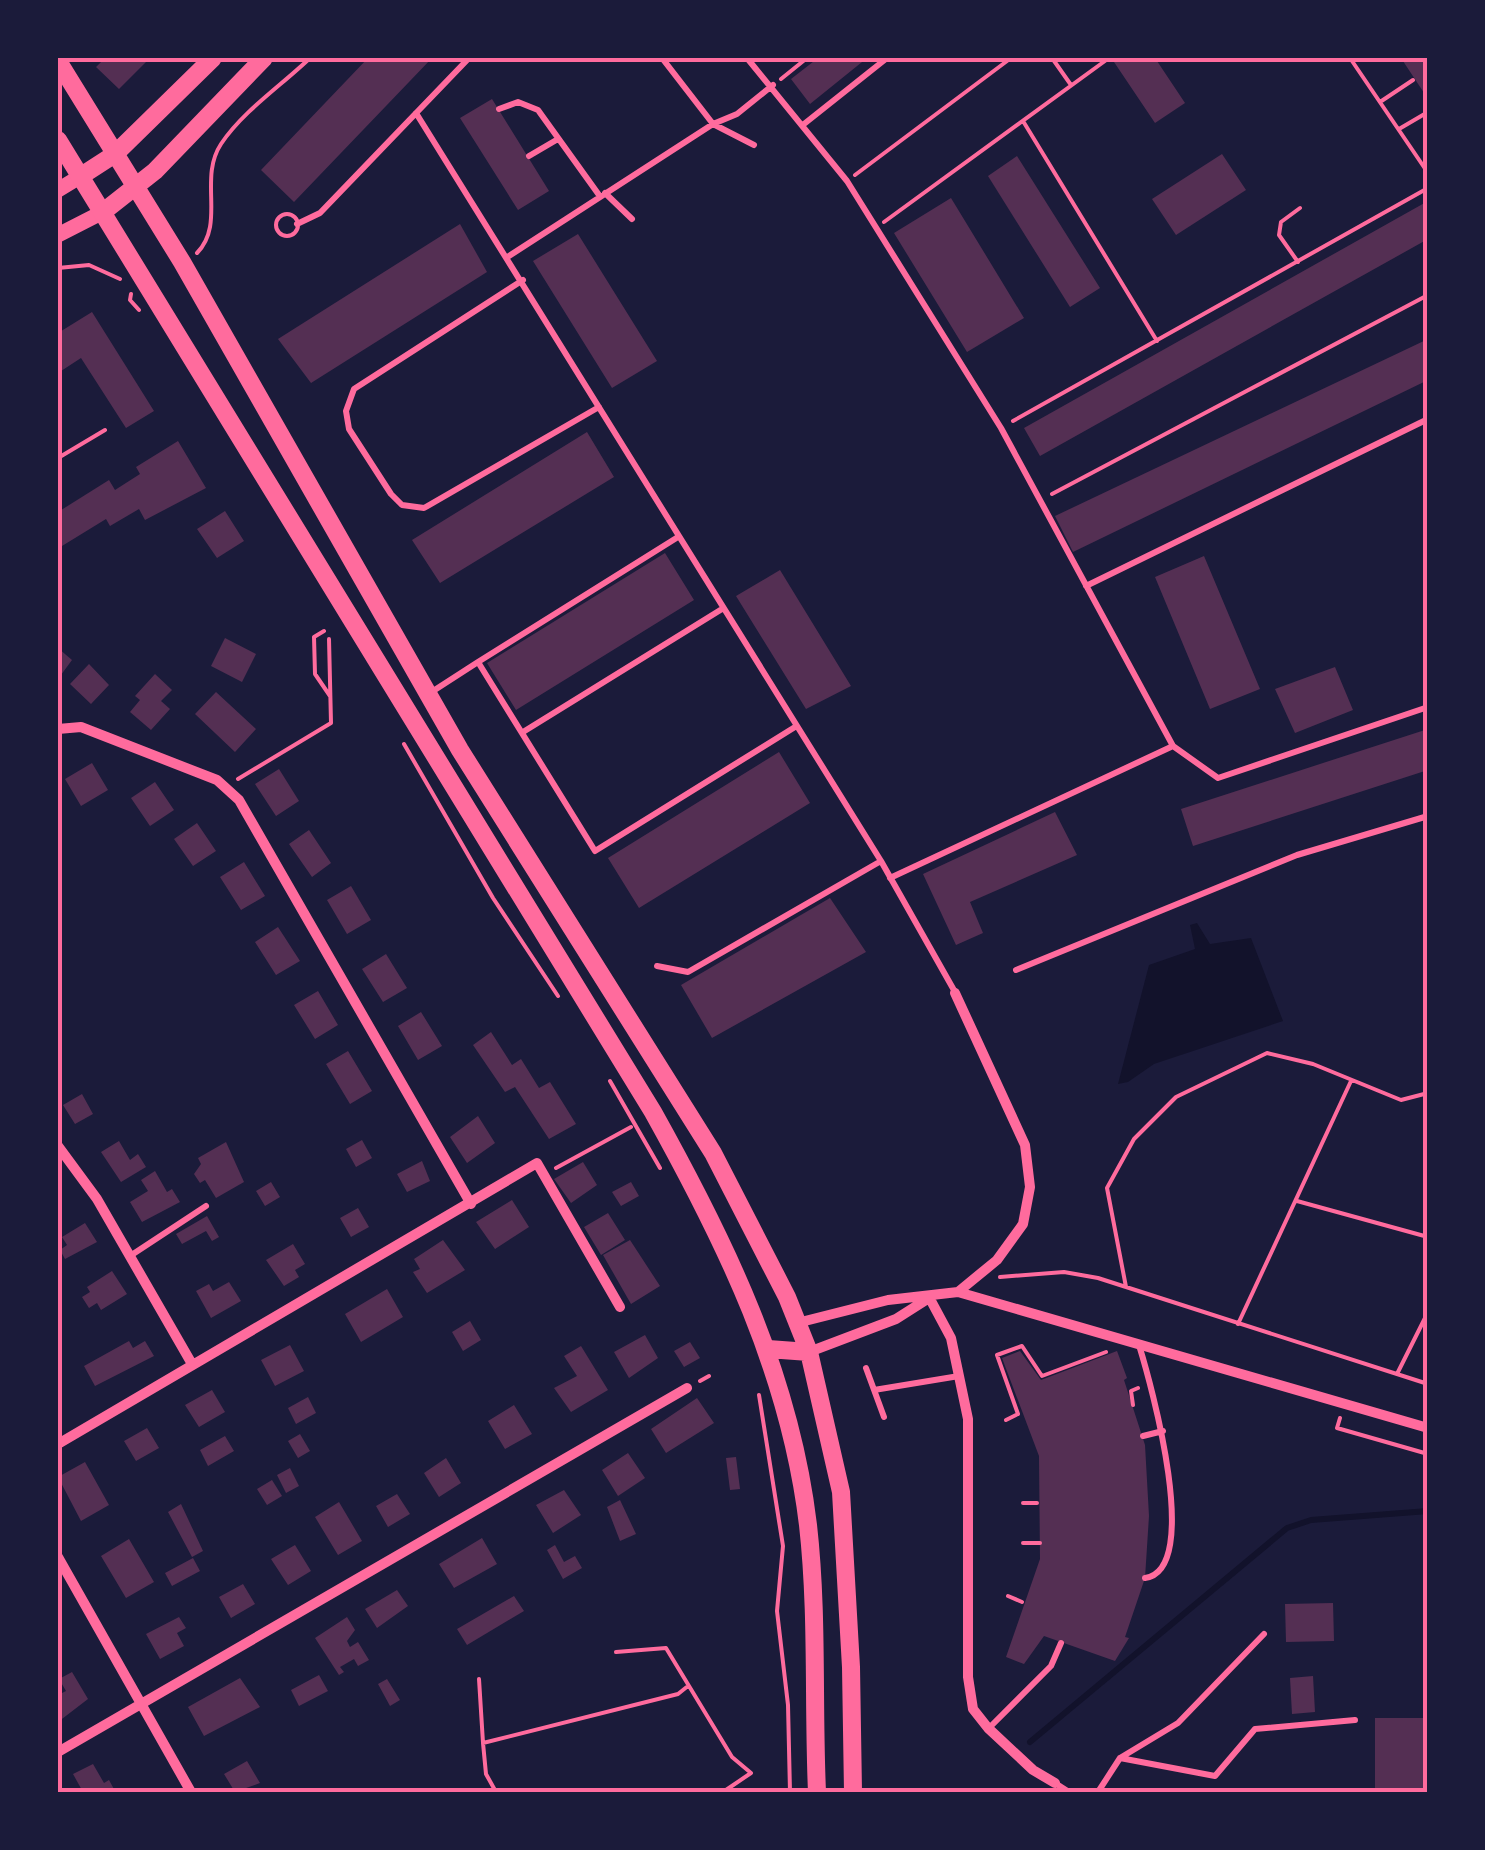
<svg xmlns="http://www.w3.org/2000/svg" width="1485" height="1850" font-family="'DM Sans',sans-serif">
<rect width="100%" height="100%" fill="#1b1b3a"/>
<path fill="#12122b" d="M1197,923L1210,944L1251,938L1283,1021L1154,1064L1128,1082L1118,1084L1149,965L1195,949L1190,925Z"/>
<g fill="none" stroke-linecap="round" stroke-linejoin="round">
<path stroke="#12122b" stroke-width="6" d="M1030,1742L1287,1528L1311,1520L1428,1511"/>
</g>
<path fill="#542f53" d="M105,58H150L119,89L96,67Z
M368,58H432L294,202L261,170Z
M818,58H867L810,104L791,79Z
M1121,58H1155L1185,103L1155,123L1114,62Z
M1401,58H1428V99Z
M492,99L549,191L518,210L460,118Z
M1222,154L1246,190L1176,235L1152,199Z
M1017,156L1100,288L1070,307L988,176Z
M951,198L1024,318L967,352L894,233Z
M1428,201V239L1040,456L1024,428Z
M460,224L487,272L311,383L278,339Z
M578,234L657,361L612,388L533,261Z
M92,312L154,411L126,428L81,358L58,373V333Z
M1428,339V380L1073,552L1055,516Z
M587,432L614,477L440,583L412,540Z
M178,441L206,488L145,520L139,509L110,526L106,519L62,546L58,512L109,480L115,490L140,474L136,467Z
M225,511L244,541L217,558L197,529Z
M665,553L694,600L516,710L487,663Z
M1204,556L1260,689L1210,709L1155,577Z
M780,570L851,686L806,709L736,596Z
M225,638L256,654L242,682L211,666Z
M58,648L72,660L58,679Z
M89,664L109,685L91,704L70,684Z
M1335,667L1353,710L1295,733L1275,689Z
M155,674L172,690L161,701L170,709L151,730L130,712L140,700L135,696Z
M216,692L256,729L235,752L195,714Z
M1428,729V770L1193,846L1181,809Z
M779,752L810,803L639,908L608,858Z
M92,763L108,790L81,806L65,779Z
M279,769L299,801L276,816L255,784Z
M155,782L174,810L150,826L131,798Z
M1055,812L1077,855L970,902L983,933L956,945L923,874Z
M197,823L216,851L193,866L174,839Z
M309,830L331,863L312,877L289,844Z
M244,862L265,896L241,910L220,877Z
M351,886L371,920L347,934L327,900Z
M830,898L866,952L712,1038L681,985Z
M278,927L300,961L276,975L255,942Z
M386,954L407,988L383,1002L362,969Z
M318,991L338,1025L315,1039L294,1005Z
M421,1012L442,1046L418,1060L398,1026Z
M491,1032L512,1065L521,1059L539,1088L550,1082L576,1124L549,1139L515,1087L505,1092L473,1045Z
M348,1051L372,1091L350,1104L326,1064Z
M82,1094L93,1114L75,1124L63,1105Z
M478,1116L495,1143L467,1163L450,1137Z
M362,1140L372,1158L356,1167L346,1149Z
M119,1141L130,1160L138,1154L146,1167L121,1182L101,1152Z
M226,1142L244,1182L216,1198L205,1180L200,1183L194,1174L201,1164L198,1158Z
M422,1161L430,1181L407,1192L397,1174Z
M583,1162L597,1185L571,1203L554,1179Z
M155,1171L167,1192L172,1189L180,1202L142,1222L130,1202L148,1191L141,1180Z
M271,1182L280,1197L265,1206L256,1191Z
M631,1182L639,1196L621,1206L612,1192Z
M512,1200L529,1227L495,1249L476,1222Z
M358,1208L369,1227L351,1237L340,1218Z
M608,1213L625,1240L601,1255L584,1227Z
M207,1216L219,1237L212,1241L206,1231L182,1244L176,1234Z
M85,1223L97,1242L65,1259L60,1250L67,1245L62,1237Z
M443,1240L465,1270L427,1293L413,1272L420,1269L414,1259Z
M630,1240L660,1286L631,1304L603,1255Z
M293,1244L305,1264L295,1270L299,1277L284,1286L266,1260Z
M112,1271L127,1294L101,1310L97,1303L89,1308L82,1297L90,1292L87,1287Z
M229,1282L241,1301L211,1318L196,1291L209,1284L213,1291Z
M387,1289L403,1317L361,1342L345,1314Z
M470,1321L481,1340L463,1351L452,1332Z
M645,1335L658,1358L629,1378L614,1352Z
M129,1341L133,1348L145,1341L154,1356L95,1386L84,1366Z
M690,1342L700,1358L684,1367L674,1351Z
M290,1345L304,1371L275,1386L261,1360Z
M581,1346L608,1390L571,1412L554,1388L577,1376L564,1356Z
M1020,1351L1041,1380L1117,1351L1127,1378L1124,1380L1145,1445L1149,1516L1145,1578L1125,1637L1129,1638L1115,1661L1044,1636L1024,1664L1006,1657L1040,1559L1039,1456L1002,1358Z
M212,1390L225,1412L199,1427L185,1405Z
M308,1397L316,1413L296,1424L288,1408Z
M697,1398L714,1423L666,1453L651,1429Z
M514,1405L532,1434L505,1449L488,1421Z
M147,1428L159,1448L136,1461L124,1441Z
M300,1434L310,1451L298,1458L288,1441Z
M225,1436L234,1451L208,1466L200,1450Z
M628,1453L645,1478L618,1496L602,1470Z
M736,1457L740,1489L730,1490L726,1458Z
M446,1458L461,1483L439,1497L424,1473Z
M85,1462L109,1505L81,1521L58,1477Z
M290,1468L299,1486L286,1493L277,1475Z
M272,1480L282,1496L267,1505L257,1489Z
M564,1490L581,1515L553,1533L536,1505Z
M397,1494L410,1514L388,1527L376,1506Z
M620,1500L636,1534L620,1541L607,1507Z
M339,1502L362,1541L338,1555L315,1517Z
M181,1504L203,1551L192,1557L168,1512Z
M482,1538L497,1564L454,1588L439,1564Z
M129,1539L154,1582L126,1598L101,1556Z
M295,1545L311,1571L288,1585L271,1559Z
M555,1545L564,1562L575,1556L582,1568L563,1579L547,1550Z
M193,1558L200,1571L172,1586L165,1573Z
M243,1584L255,1604L231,1618L219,1597Z
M397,1590L408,1606L377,1628L365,1609Z
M514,1596L524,1611L467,1645L457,1629Z
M1333,1603L1334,1641L1286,1642L1285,1604Z
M179,1617L186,1628L177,1633L184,1646L160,1659L146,1634Z
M347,1617L355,1630L347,1641L350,1647L358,1642L369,1660L358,1666L354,1659L340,1667L344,1672L339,1675L315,1638Z
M72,1672L88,1699L58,1722V1695L66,1691L59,1679Z
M319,1675L328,1691L299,1706L291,1690Z
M1313,1676L1315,1712L1292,1714L1290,1678Z
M240,1678L260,1707L204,1736L188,1707Z
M387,1679L400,1700L390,1706L378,1684Z
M1375,1718H1428V1792H1375Z
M247,1761L260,1783L235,1792L224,1774Z
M93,1764L104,1783L109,1780L115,1791L83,1792L73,1774Z"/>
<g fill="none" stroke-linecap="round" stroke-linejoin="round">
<path stroke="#ff6b9d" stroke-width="4" d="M1052,58L1071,85
M1350,58L1428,173
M781,79L807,58
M1380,102L1413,80
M1023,121L1157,341
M1399,129L1428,112
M855,175L1011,58
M276 225a11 11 0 1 1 22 0a11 11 0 1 1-22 0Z
M884,222L1109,58
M197,253C226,223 198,179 221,144C243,111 282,85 310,58
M1298,262L1279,235L1281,222L1300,208
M58,268L89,265L120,279
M131,294L130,300L139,310
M1013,421L1428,188
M58,458L105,430
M1052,494L1428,295
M324,631L314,637L315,674L330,696
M404,744L493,898L558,996
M238,779L331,723L329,639
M610,1081L660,1168
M556,1168L631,1127
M1297,1201L1428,1237
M1000,1277L1064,1272L1098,1278L1428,1384
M1126,1287L1107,1188L1134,1139L1176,1097L1267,1053L1313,1064L1401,1100L1428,1093
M1238,1324L1351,1081
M1397,1374L1428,1312
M700,1381L709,1376
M759,1395L783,1546L777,1611L788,1705L790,1792
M1133,1405L1131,1391L1138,1388
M1018,1414L997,1355L1022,1346L1042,1376L1106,1352
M1340,1418L1337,1428L1428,1454
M1006,1420L1016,1415
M1023,1503H1037
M1023,1543H1040
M1008,1596L1022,1602
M616,1652L666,1648L732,1757L751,1773L723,1792
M479,1679L483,1743
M496,1792L486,1774L483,1743L678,1694L688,1686"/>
<path stroke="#ff6b9d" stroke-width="6" d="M662,58L713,124L754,145
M747,58L847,181L1001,428L1173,746L1218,778L1428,707
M499,109L518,102L538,110L599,195
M416,113L881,861L955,992
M804,124L887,58
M529,156L558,139
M605,193L632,219
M297,224L320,213L469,58
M509,256L713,124L737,114L773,85
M523,280L354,389L346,411L349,429L391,494L402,505L424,508L599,407
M678,537L478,662L595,851L795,727
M1086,586L1428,419
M430,693L478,662
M523,732L722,609
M890,878L1173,746
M657,966L688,972L881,861
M1016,970L1297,855L1428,816
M130,1256L206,1206
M1139,1345C1151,1384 1203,1570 1145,1578
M866,1368L884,1417
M874,1390L959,1376
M1143,1436L1163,1431
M989,1728L1051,1666L1061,1643
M1120,1758L1215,1776L1255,1729L1355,1720
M1055,1783L1069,1792
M1098,1792L1120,1758L1178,1723L1264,1634"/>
<path stroke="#ff6b9d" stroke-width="10" d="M58,729L81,727L217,780L239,800L471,1204
M58,1146L97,1199L192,1364
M958,1292L1428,1428
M929,1297L951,1338L968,1419V1677L973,1709L988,1728L1033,1770L1055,1783
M797,1323L888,1300L958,1292L997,1260L1023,1224L1030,1187L1025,1145L955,993
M809,1352L896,1319L929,1298
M58,1444L537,1163L620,1307
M58,1557L191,1792
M58,1752L687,1388
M58,1791V1792"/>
<path stroke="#ff6b9d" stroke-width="15" d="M58,190L81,176
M58,235L103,212"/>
<path stroke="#ff6b9d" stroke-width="18" d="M58,61L182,262L460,750L713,1153L787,1297L809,1352L841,1492L851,1667L853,1792
M58,140L653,1112C726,1243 790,1374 808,1525C818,1614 813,1703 817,1792
M81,176L115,154L213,58
M103,212L155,171L264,58
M768,1349L809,1352"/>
</g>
<rect width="1485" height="1850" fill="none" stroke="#1b1b3a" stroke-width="120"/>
<rect x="60" y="60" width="1365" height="1730" fill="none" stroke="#ff6b9d" stroke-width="4"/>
</svg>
